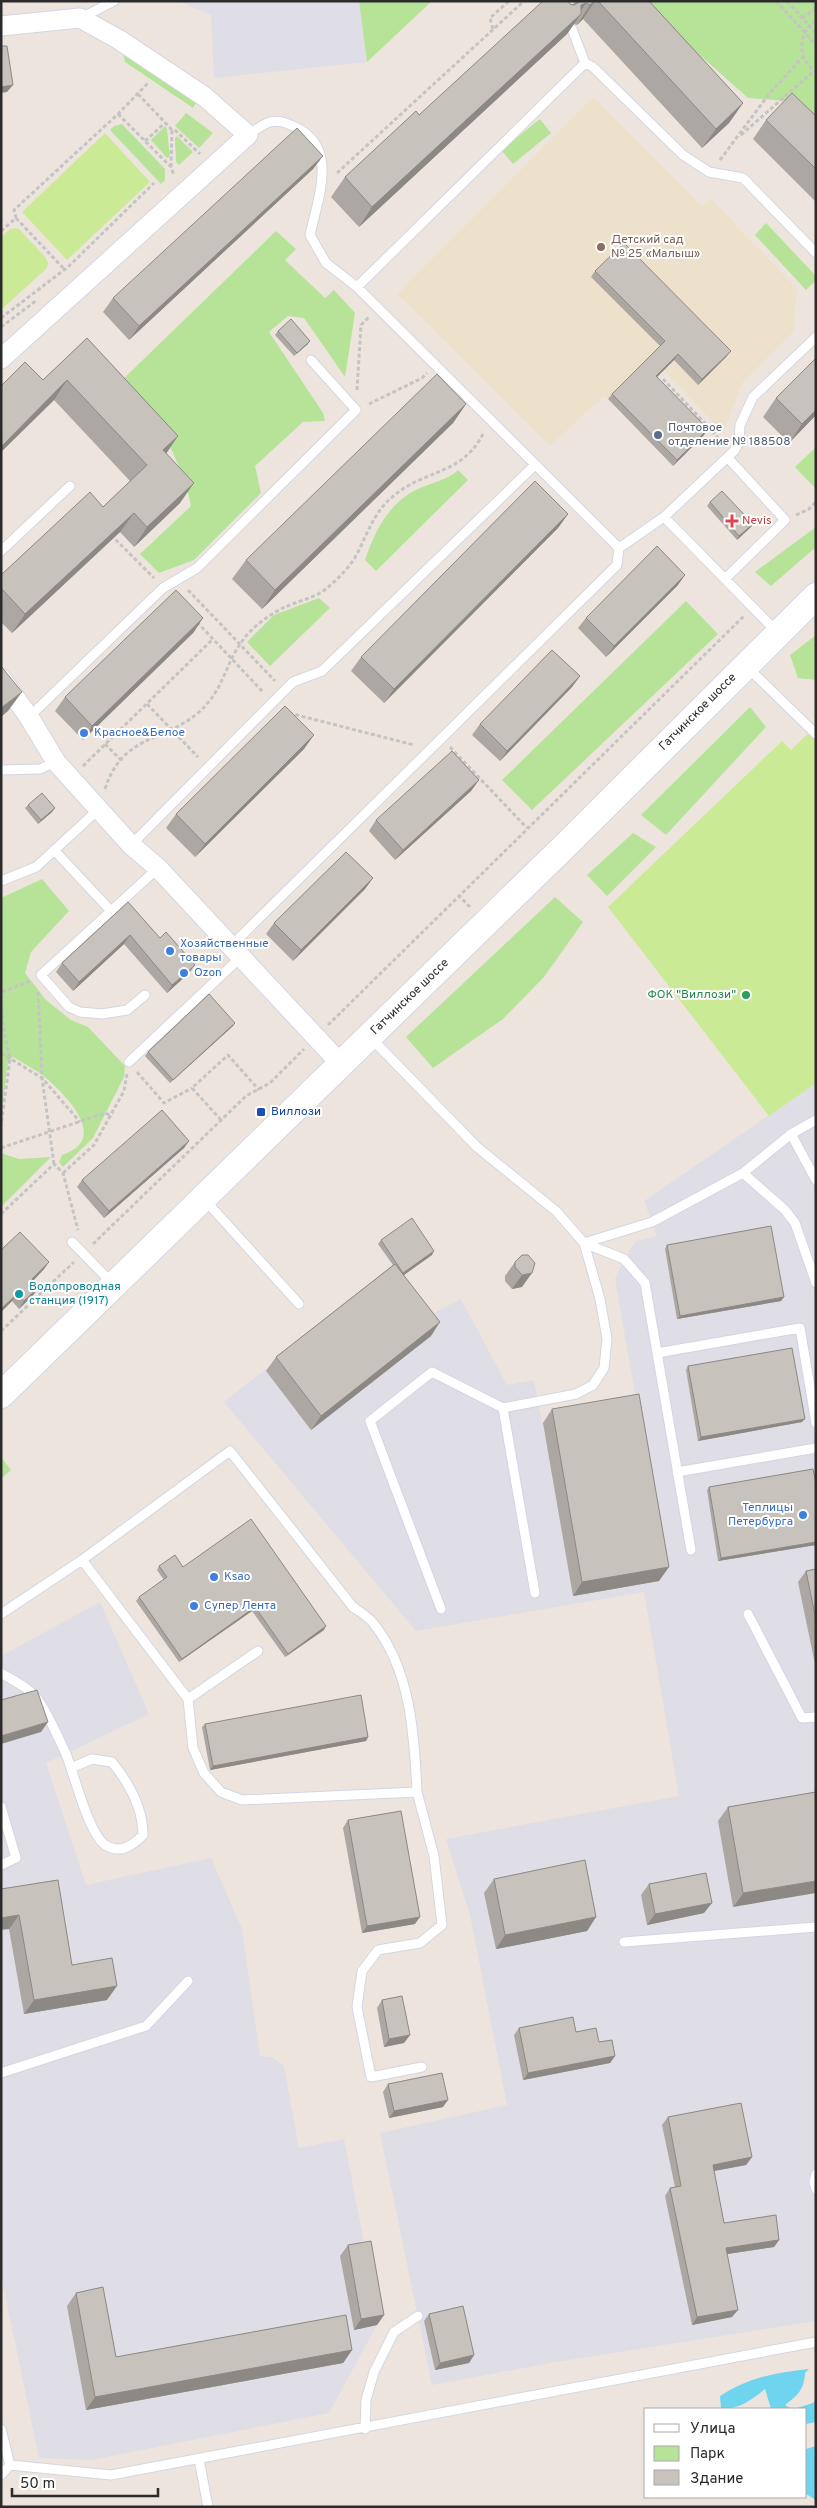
<svg xmlns="http://www.w3.org/2000/svg" width="817" height="2508" font-family="Overpass,sans-serif">
<rect width="100%" height="100%" fill="#ede5dd"/>
<path fill="#dfdde5" d="M179,1H359L367,62L214,78L211,15Z
M816,1083V2321L556,2362L432,2385L380,2133L507,2105L470,1915L446,1839L679,1796L644,1592L416,1631L224,1402L393,1269L428,1316L461,1299L507,1385L534,1380L542,1422L637,1405L615,1279L624,1259L636,1241L657,1236L644,1201Z
M100,1602L149,1714L46,1763L86,1885L211,1858L242,1929L260,2056L272,2057L284,2066L299,2148L344,2139L379,2321L329,2413L91,2460L39,2458L1,2275V1656Z"/>
<path fill="#eee1cc" d="M593,97L702,206L710,198L797,288L794,331L743,382L723,433L663,370L674,360L661,347L608,399L604,396L550,446L397,294Z"/>
<path fill="#b7e399" d="M359,1H432L367,62Z
M639,1H816V138L787,101L748,98Z
M122,49L196,103L193,108L125,62Z
M186,113L213,133L199,148L175,126Z
M540,119L551,133L513,164L501,150Z
M122,124L165,169V180L161,184L110,130L114,126Z
M165,126L167,129L170,157L167,158L151,140Z
M177,136L193,152L179,165L176,162L175,138Z
M766,223L816,276V280L806,290L755,235Z
M276,231L296,249L285,260L325,298L334,290L355,313L345,377L304,318L288,316L269,332L323,413L325,421L303,422L255,466L261,493L194,560L159,573L140,554L191,506L185,480L169,444L117,385Z
M816,447V488H815L795,467Z
M458,470L468,480L376,571L365,560C375,530 390,501 420,488C434,482 447,480 458,470Z
M816,527V547L771,586L755,572Z
M319,598L330,608L270,666L247,642L274,615Z
M686,601L718,634L532,810L502,780Z
M816,635V680L798,678L790,655Z
M750,707L766,727L666,835L641,815Z
M633,833L656,847L607,896L587,875Z
M42,879L69,911L31,952L25,973L46,1000L71,1020L88,1027L125,1066L124,1077L93,1138L63,1167L59,1162L62,1155C109,1140 69,1098 46,1078C37,1070 24,1064 13,1057L8,1062L1,1113V898Z
M555,897L583,922L544,977L503,1019L433,1068L406,1037Z
M1,1153L19,1159L51,1157L1,1207Z
M1,1457L11,1470L1,1479Z"/>
<path fill="#cbea95" d="M105,133L150,182L67,260L22,212Z
M15,228L20,230L46,258L48,263L47,268L1,310V237L10,229Z
M816,726V1083L769,1116L608,907L782,741L791,750Z"/>
<path fill="#6fd5ef" d="M809,2369L805,2373C804,2390 798,2395 785,2405L792,2409H771L765,2389C751,2401 739,2409 721,2409L720,2396C750,2377 774,2373 809,2369Z
M816,2399V2422L806,2424V2409H794L813,2403Z
M816,2446V2500L806,2494V2449Z"/>
<g fill="none" stroke-linecap="round" stroke-linejoin="round">
<g stroke="#d2d6e3" stroke-width="11">
<path id="lane" d="M81,18L114,1
M572,29L585,63
M357,287L585,63L593,67L683,155L709,172L743,178L816,253
M664,517L734,451L739,442L740,425L753,397L816,337
M619,548L664,517L777,632
M1,551L70,486
M725,579L785,520L728,458
M747,667L816,734
M29,717L163,588L197,568L356,410L311,360
M1,770L40,769L56,762
M131,845L293,682L322,671L535,465
M54,850L111,911L158,868
M1,881L36,867L99,809
M111,911L41,975L69,1007L80,1012L102,1014L127,1010L145,995
M231,946L617,565L619,548L357,287L326,263L310,235C318,197 340,146 293,126C272,116 265,123 248,135
M371,1038L477,1147L556,1211L584,1243L600,1299L607,1339L604,1368L593,1385L576,1394L503,1408
M129,1062L241,957
M816,1120L791,1134L816,1180
M743,1173L785,1210L795,1223L816,1283
M205,1200L299,1304
M72,1242L112,1283
M584,1243L624,1259L645,1283L691,1550
M584,1243L652,1222L743,1173L791,1134
M657,1353L800,1328L816,1423
M677,1472L816,1448
M441,1609L370,1421L432,1372L503,1408L535,1593
M1,1614L82,1560L230,1451L353,1607C360,1612 369,1617 374,1624C411,1671 414,1734 417,1792L242,1800L221,1792L204,1773L193,1748L188,1699L82,1560
M748,1614L802,1718L816,1717
M1,1673C14,1681 32,1689 40,1703C50,1718 58,1737 66,1754C74,1773 89,1837 107,1846C121,1854 133,1845 143,1835C143,1808 129,1783 112,1762L92,1759L71,1768
M188,1699L258,1651
M417,1792L434,1856L442,1925L420,1943L378,1950L362,1971L357,2007L371,2077L422,2067
M1,1807L16,1858L1,1865
M624,1942L816,1927
M1,2073L146,2026L188,1981
M816,2174L814,2182L816,2189
M1,2429L10,2465L1,2475
M365,2429L366,2400L374,2372L394,2332L418,2316
M199,2459L208,2507
M10,2465L111,2475L816,2342"/>
</g>
<g stroke="#d2d6e3" stroke-width="21">
<path id="street" d="M1,26L80,18L118,39L205,97L248,135L1,359
M1,678L29,717L56,762L131,845L158,868L340,1063"/>
</g>
<g stroke="#d2d6e3" stroke-width="28">
<path id="secondary" d="M1,1395L569,842L816,596"/>
</g>
<path stroke="#c4c4c4" stroke-width="3" stroke-dasharray="4 2.5" stroke-linecap="butt" d="M776,1L816,45
M787,1L816,33
M802,18L816,9
M816,21C796,33 798,60 816,72
M493,29L490,18L509,1
M138,94L172,130L176,131L200,154
M118,114L171,167L174,176
M741,135L814,71
M145,141L165,123
M720,160L769,94L803,57
M171,167L172,130
M337,173L524,1
M16,218L64,269
M1,231L16,218L14,210L118,114L148,83
M1,318L68,267L154,183
M1,327L37,300
M663,379L716,435L721,444
M357,390L361,325L369,317
M369,404L422,378L427,373
M796,515L809,509L816,502
M111,535L154,578
M188,590L275,681
M197,622L263,692
M147,704L198,757
M289,713L414,745
M105,744L121,760
M450,747L527,828
M83,766L213,639
M105,789C123,734 162,743 198,713C225,689 224,665 243,640C252,627 270,614 285,607C298,601 314,598 326,589C338,579 351,566 358,552C368,532 374,513 391,498C424,468 462,477 484,432
M458,895L470,907
M1,989L3,1027L10,1059L1,1125
M2,992L31,981
M38,992L42,1078L54,1164
M328,1025L744,616
M1,1053L42,1078L80,1122
M137,1072L164,1103L192,1088
M221,1120L192,1088L228,1055L259,1090
M1,1148L105,1113L112,1116
M63,1173L94,1145L124,1091L127,1074
M1,1214L54,1164L63,1173L78,1230
M93,1244L246,1096L270,1083L304,1049
M1,1331L74,1262"/>
<use href="#lane" stroke="#fff" stroke-width="9"/>
<use href="#street" stroke="#fff" stroke-width="19"/>
<use href="#secondary" stroke="#fff" stroke-width="26"/>
</g>
<path fill="#aca7a2" d="M575,1H649L743,103L729,123L702,148L583,19L577,25L574,24L567,34L359,227L331,197L345,177L419,115L570,4H573Z
M816,116V202L753,139L766,120Z
M323,156L313,169L129,340L103,312L113,298Z
M595,271L731,351L726,357L698,385L674,360L657,377L704,435L673,466L608,399L612,394L660,346L591,277Z
M278,331L308,344L294,356L275,335Z
M87,338L178,436L166,454L180,503L134,547L120,532L12,633L1,622V575L103,507L130,481L54,400L1,452V386L43,380Z
M816,358V415L789,443L763,417L776,398Z
M466,404L453,423L262,609L232,579L246,560Z
M710,502L751,527L737,540L707,506Z
M568,514L558,528L384,703L351,671L361,657Z
M678,585L606,657L578,628L586,618Z
M194,632L83,740L55,711L65,697Z
M580,676L572,687L500,761L472,735L480,724Z
M304,749L195,857L166,828L176,814Z
M479,780L471,791L395,860L369,831L376,820Z
M28,805L55,808L52,812L38,824L25,808Z
M373,878L365,889L293,961L266,934L274,923Z
M128,902L189,973L167,993L124,944L73,991L56,972L62,963Z
M235,1023L233,1026L170,1083L145,1056L148,1052Z
M189,1141L184,1148L104,1218L77,1187L82,1180Z
M381,1240L432,1255L404,1275L431,1336L311,1430L266,1371L276,1357L393,1265L378,1244Z
M667,1245L784,1297L781,1301L677,1319L665,1249Z
M1,1250L49,1262L44,1269L33,1281L39,1287L34,1294L19,1309L12,1301L1,1312Z
M522,1255V1287L512,1289L505,1281V1276L515,1262Z
M688,1366L802,1422L698,1441L686,1370Z
M552,1409L659,1581L573,1596L543,1423Z
M816,1483V1545L718,1561L707,1490L709,1487Z
M159,1566L183,1567L324,1630L285,1657L252,1611L179,1662L136,1601L139,1597L164,1580L157,1570Z
M816,1569V1669L798,1582L806,1571Z
M205,1724L368,1737L366,1741L210,1770L202,1727Z
M816,1792L733,1907L718,1821L728,1807Z
M348,1820L415,1924L362,1933L343,1828Z
M494,1879L596,1917L587,1931L496,1949L484,1893Z
M649,1884L704,1913L647,1925L641,1895Z
M1,1889L72,1965L107,2000L24,2014L9,1929Z
M382,2000L410,2035L404,2043L384,2047L377,2008Z
M519,2028L576,2032L599,2042L615,2056L610,2063L523,2080L514,2035Z
M388,2084L443,2107L389,2118L383,2092Z
M668,2117L752,2157L746,2165L714,2171L724,2223L779,2240L774,2247L727,2254L732,2317L692,2325L665,2196L670,2188L675,2187L662,2125Z
M348,2245L384,2315L377,2325L354,2330L340,2256Z
M76,2293L116,2357L352,2350L343,2363L86,2410L67,2306Z
M429,2314L474,2355L469,2363L435,2370L424,2321Z"/>
<path fill="#8c8884" d="M595,1L583,19L577,25L590,5Z
M586,3L575,20L581,14L567,34L359,227L372,207L581,5Z
M13,85L7,92L1,93V87Z
M743,103L729,123L702,148L716,129Z
M323,156L313,169L129,340L139,326Z
M310,341L308,344L294,356L297,353Z
M731,351L726,357L698,385L702,379Z
M678,354L674,360L652,382L656,376Z
M67,380L54,400L1,452V447Z
M466,404L453,423L262,609L275,590Z
M816,410V415L789,443L802,424Z
M708,429L704,435L673,466L677,460Z
M178,436L165,455L163,450Z
M194,483L180,503L134,547L147,527Z
M134,513L120,532L12,633L25,614Z
M568,514L558,528L384,703L394,689Z
M753,524L751,527L737,540L739,536Z
M685,575L678,585L606,657L614,646Z
M203,618L194,632L83,740L92,726Z
M580,676L572,687L500,761L507,751Z
M22,692L8,711L1,717V708Z
M314,735L304,749L195,857L205,844Z
M479,780L471,791L395,860L403,850Z
M55,808L52,812L38,824L41,820Z
M373,878L365,889L293,961L301,950Z
M130,935L124,944L73,991L79,982Z
M195,965L189,973L167,993L172,985Z
M235,1023L233,1026L170,1083L173,1080Z
M189,1141L184,1148L104,1218L109,1211Z
M434,1251L432,1255L401,1277L403,1273Z
M49,1262L44,1269L27,1287L32,1279Z
M532,1273L522,1287L512,1289L522,1275Z
M39,1287L34,1294L19,1309L24,1301Z
M17,1294L12,1301L1,1312V1309Z
M784,1297L781,1301L677,1319L680,1316Z
M440,1322L431,1336L311,1430L321,1416Z
M805,1419L802,1422L698,1441L701,1437Z
M816,1542V1545L718,1561L721,1558Z
M669,1567L659,1581L573,1596L582,1582Z
M255,1607L252,1611L179,1662L182,1659Z
M326,1626L324,1630L285,1657L288,1654Z
M48,1722L41,1732L1,1744V1736Z
M368,1737L366,1741L210,1770L213,1766Z
M816,1881V1893L733,1907L743,1893Z
M712,1903L704,1913L647,1925L655,1914Z
M19,1915L9,1929L1,1930V1918Z
M420,1917L415,1924L362,1933L367,1926Z
M596,1917L587,1931L496,1949L505,1935Z
M117,1986L107,2000L24,2014L34,2000Z
M410,2035L404,2043L384,2047L389,2039Z
M615,2056L610,2063L523,2080L528,2073Z
M448,2100L443,2107L389,2118L394,2111Z
M752,2157L746,2165L708,2172L713,2165Z
M779,2240L774,2247L721,2255L726,2248Z
M738,2310L732,2317L692,2325L697,2317Z
M384,2315L377,2325L354,2330L361,2319Z
M352,2350L343,2363L86,2410L95,2397Z
M474,2355L469,2363L435,2370L440,2363Z"/>
<path fill="#c8c2bc" stroke="#8c8884" d="M543,1H568L570,4L574,5L581,1H595L590,5L586,3L581,5V14L372,207L345,177L416,111L419,115Z
M598,1H649L743,103L716,129Z
M1,46H7L13,85L1,87Z
M792,93L816,116V169L766,120Z
M297,128L323,156L139,326L113,298Z
M624,243L731,351L702,379L678,354L656,376L708,429L677,460L612,394L665,341L595,271Z
M291,319L310,341L297,353L278,331Z
M87,338L178,436L163,450L194,483L147,527L134,513L25,614L1,588V575L90,492L103,507L147,465L67,380L1,447V386L25,362L43,380Z
M816,358V410L802,424L776,398Z
M437,374L466,404L275,590L246,560Z
M535,481L568,514L394,689L361,657Z
M722,491L753,524L739,536L710,502Z
M657,546L685,575L614,646L586,618Z
M176,590L203,618L92,726L65,697Z
M552,650L580,676L507,751L480,724Z
M1,666L22,692L1,708Z
M285,706L314,735L205,844L176,814Z
M452,751L479,780L403,850L376,820Z
M42,793L55,808L41,820L28,805Z
M346,852L373,878L301,950L274,923Z
M128,902L160,938L166,932L195,965L172,985L130,935L79,982L62,963Z
M209,994L235,1023L173,1080L148,1052Z
M162,1110L189,1141L109,1211L82,1180Z
M412,1218L434,1251L403,1273L381,1240Z
M771,1226L784,1297L680,1316L667,1245Z
M20,1232L49,1262L32,1279L39,1287L24,1301L17,1294L1,1309V1250Z
M522,1255H528L535,1263L532,1273L522,1275L515,1267V1262Z
M395,1264L440,1322L321,1416L276,1357Z
M792,1348L805,1419L701,1437L688,1366Z
M639,1394L669,1567L582,1582L552,1409Z
M813,1469L816,1483V1542L721,1558L709,1487Z
M251,1519L326,1626L288,1654L255,1607L182,1659L139,1597L167,1577L159,1566L175,1555L183,1567Z
M816,1569V1620L806,1571Z
M37,1690L48,1722L1,1736V1700Z
M361,1695L368,1737L213,1766L205,1724Z
M816,1792V1881L743,1893L728,1807Z
M401,1811L420,1917L367,1926L348,1820Z
M585,1860L596,1917L505,1935L494,1879Z
M706,1873L712,1903L655,1914L649,1884Z
M58,1880L72,1965L112,1958L117,1986L34,2000L19,1915L1,1918V1889Z
M402,1996L410,2035L389,2039L382,2000Z
M573,2017L576,2032L596,2028L599,2042L612,2040L615,2056L528,2073L519,2028Z
M442,2073L448,2100L394,2111L388,2084Z
M741,2103L752,2157L713,2165L724,2223L776,2215L779,2240L726,2248L738,2310L697,2317L670,2188L681,2186L668,2117Z
M371,2241L384,2315L361,2319L348,2245Z
M103,2287L116,2357L346,2315L352,2350L95,2397L76,2293Z
M463,2306L474,2355L440,2363L429,2314Z"/>
<circle fill="#8d6e63" stroke="#fff" stroke-width="2" cx="601" cy="247" r="5"/>
<circle fill="#5c6f8a" stroke="#fff" stroke-width="2" cx="658" cy="435" r="5"/>
<path fill="#e0444e" stroke="#fff" stroke-width="2" d="M729.5 513.5h5v5h5v5h-5v5h-5v-5h-5v-5h5z"/>
<g fill="#3f7fe0" stroke="#fff" stroke-width="2">
<circle cx="84" cy="733" r="5"/>
<circle cx="170" cy="951" r="5"/>
<circle cx="184" cy="973" r="5"/>
<circle cx="803" cy="1515" r="5"/>
<circle cx="214" cy="1577" r="5"/>
<circle cx="194" cy="1606" r="5"/>
</g>
<circle fill="#2e9e5b" stroke="#fff" stroke-width="2" cx="746" cy="995" r="5"/>
<rect fill="#1a4fb4" stroke="#fff" stroke-width="2" x="256" y="1107" width="10" height="10" rx="2.5"/>
<circle fill="#0f9aa8" stroke="#fff" stroke-width="2" cx="19" cy="1294" r="5"/>
<g text-anchor="middle" dominant-baseline="central" stroke-width="4" stroke-linejoin="round" paint-order="stroke">
<g font-size="12" fill="#785e54" stroke="#fff" text-anchor="start">
<text x="611" y="240">Детский сад<tspan x="611" dy="14">№ 25 «Малыш»</tspan></text>
</g>
<g font-size="12" fill="#4e5e75" stroke="#fff" text-anchor="start">
<text x="668" y="428">Почтовое<tspan x="668" dy="14">отделение № 188508</tspan></text>
</g>
<g font-size="12" fill="#be3a42" stroke="#fff" text-anchor="start">
<text x="742" y="521">Nevis</text>
</g>
<g font-size="12" fill="#2b2b2b" stroke="#fff">
<text transform="translate(698 712) rotate(-45)">Гатчинское шоссе</text>
<text transform="translate(410 997) rotate(-44)">Гатчинское шоссе</text>
</g>
<g font-size="12" fill="#366cbe" stroke="#fff" text-anchor="start">
<text x="94" y="733">Красное&amp;Белое</text>
<text x="180" y="944">Хозяйственные<tspan x="180" dy="14">товары</tspan></text>
<text x="194" y="973">Ozon</text>
<text x="793" y="1508" text-anchor="end">Теплицы<tspan x="793" dy="14">Петербурга</tspan></text>
<text x="224" y="1577">Ksao</text>
<text x="204" y="1606">Супер Лента</text>
</g>
<g font-size="12" fill="#27864d" stroke="#fff" text-anchor="end">
<text x="736" y="995">ФОК "Виллози"</text>
</g>
<g font-size="12" fill="#164399" stroke="#fff" text-anchor="start">
<text x="271" y="1112">Виллози</text>
</g>
<g font-size="12" fill="#0d838f" stroke="#fff" text-anchor="start">
<text x="29" y="1287">Водопроводная<tspan x="29" dy="14">станция (1917)</tspan></text>
</g>
</g>
<rect width="817" height="2508" fill="none" stroke="#2b2b2b" stroke-width="5"/>
<rect x="644" y="2408" width="162" height="90" fill="#ffffff" stroke="#aaaaaa"/>
<rect x="654" y="2424" width="25" height="8" fill="#ffffff" stroke="#aaaaaa"/>
<text x="690" y="2433" font-size="15" fill="#2b2b2b">Улица</text>
<rect x="654" y="2446" width="25" height="15" fill="#b7e399" stroke="#aaaaaa"/>
<text x="690" y="2458" font-size="15" fill="#2b2b2b">Парк</text>
<rect x="654" y="2470" width="25" height="15" fill="#c8c2bc" stroke="#aaaaaa"/>
<text x="690" y="2483" font-size="15" fill="#2b2b2b">Здание</text>
<path d="M12 2488v8h146v-8" fill="none" stroke="#2b2b2b" stroke-width="2.5"/>
<text x="20" y="2488" font-size="15" fill="#2b2b2b" stroke="#ffffff" stroke-width="4" paint-order="stroke">50 m</text>
</svg>
